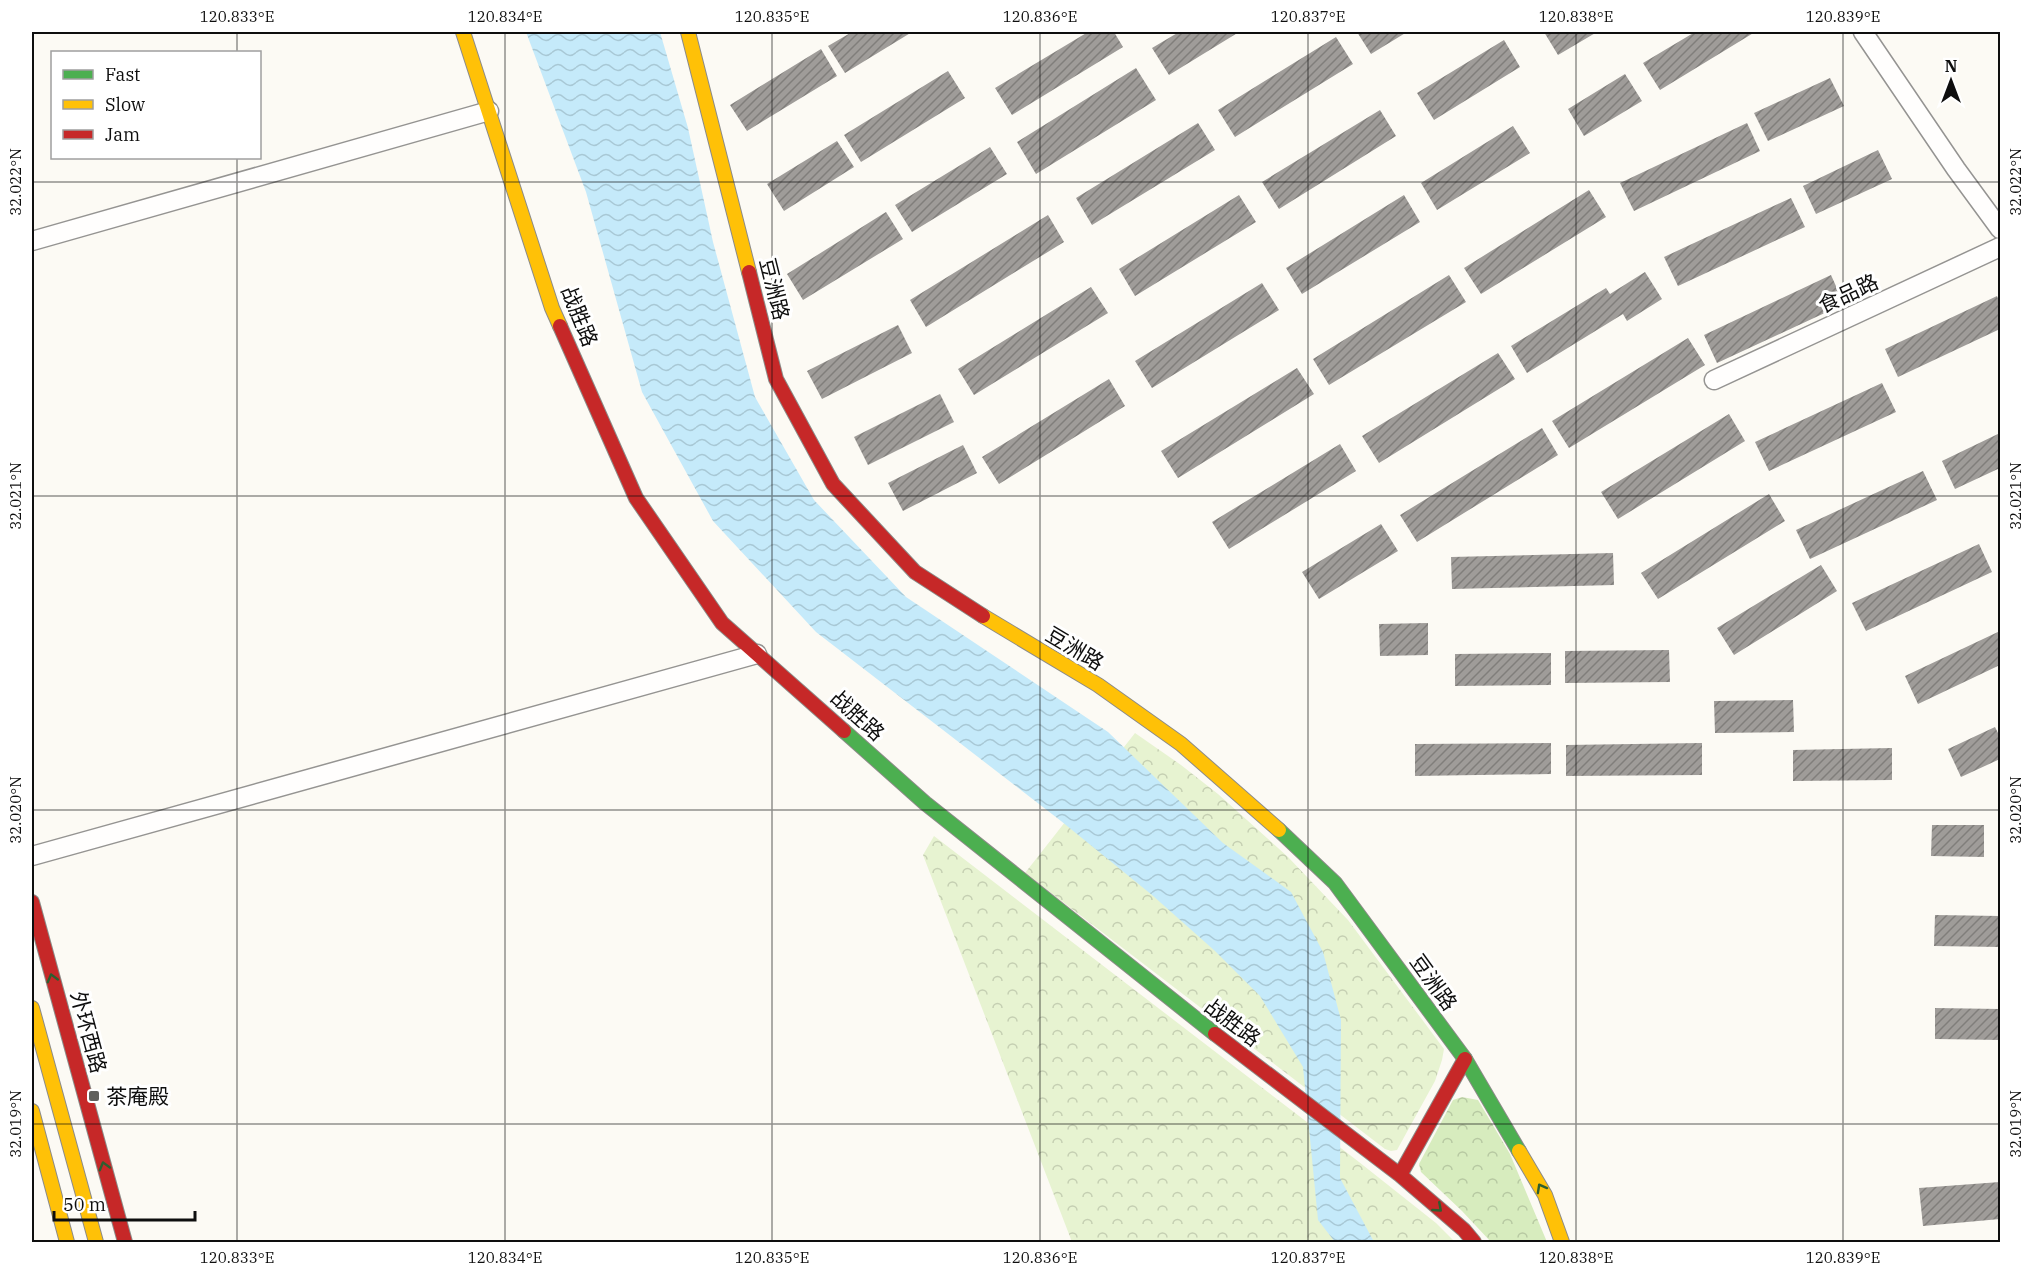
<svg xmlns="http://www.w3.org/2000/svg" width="2032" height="1274" font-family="'IBM Plex Serif','Noto Sans SC',serif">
<defs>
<pattern id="forest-crowns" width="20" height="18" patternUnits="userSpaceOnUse" patternTransform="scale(1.5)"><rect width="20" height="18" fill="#d7ecbe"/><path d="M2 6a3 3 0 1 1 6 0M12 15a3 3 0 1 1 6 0" fill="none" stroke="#b7c9a2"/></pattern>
<pattern id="park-crowns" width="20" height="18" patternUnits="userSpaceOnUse" patternTransform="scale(1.5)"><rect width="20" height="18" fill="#e7f3d1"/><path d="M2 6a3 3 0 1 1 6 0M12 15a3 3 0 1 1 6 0" fill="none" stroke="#c5cfb2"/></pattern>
<pattern id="water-waves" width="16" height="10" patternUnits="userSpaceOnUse" patternTransform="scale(1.5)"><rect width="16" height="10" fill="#c5eafa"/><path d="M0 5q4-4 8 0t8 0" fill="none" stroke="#a8c8d5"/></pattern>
<pattern id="building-hatch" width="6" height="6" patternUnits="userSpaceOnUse" patternTransform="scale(1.5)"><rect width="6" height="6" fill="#9f9c99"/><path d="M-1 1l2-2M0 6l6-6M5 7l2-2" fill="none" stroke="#807e7b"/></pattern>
</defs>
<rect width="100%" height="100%" fill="#fcfaf4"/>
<path fill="url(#forest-crowns)" d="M1462,1097L1478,1100L1510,1154L1547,1242H1491L1462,1211L1421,1172L1419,1164L1453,1100Z"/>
<path fill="url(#park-crowns)" d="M1135,733L1181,765L1218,794L1288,857L1348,920L1444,1049L1442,1060L1435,1081L1397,1150L1391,1151L1385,1149L1025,873Z
M934,836L1359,1162L1436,1223L1455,1242H1072L923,855Z"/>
<path fill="url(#water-waves)" d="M526,32H660L688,128L713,242L755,397L814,500L906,597L1108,732L1223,843L1291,892L1323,952L1341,1020L1340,1178L1374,1242H1335L1318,1220L1303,1067L1260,996L1215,951L1152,895L1061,821L816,632L713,521L642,392L586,192Z"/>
<path fill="url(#building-hatch)" d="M852,32H912L845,73L828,46Z
M1088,32H1114L1123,47L1012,115L995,88Z
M1179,32H1239L1169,75L1152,48Z
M1357,32H1407L1371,54Z
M1544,32H1597L1558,55Z
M1695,32H1755L1660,90L1643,63Z
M1336,37L1353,64L1235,137L1218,110Z
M1504,40L1520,67L1434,120L1417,93Z
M821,49L837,76L747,131L730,105Z
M1136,68L1156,100L1036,174L1017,142Z
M948,71L965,98L861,162L844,135Z
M1625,74L1642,101L1584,136L1568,109Z
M1830,78L1844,106L1768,141L1754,113Z
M1380,110L1396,136L1279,209L1262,182Z
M1198,123L1215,150L1092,225L1076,198Z
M1747,123L1760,151L1634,211L1620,183Z
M1513,126L1530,153L1437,210L1421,183Z
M837,141L854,167L784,211L767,184Z
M990,147L1007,174L912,232L895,205Z
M1878,150L1892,179L1816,214L1803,186Z
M1589,190L1606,217L1481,294L1464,268Z
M1239,195L1256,222L1135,296L1119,269Z
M1404,195L1420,222L1302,294L1286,268Z
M1791,198L1805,227L1678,286L1664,257Z
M886,212L903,239L803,300L787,274Z
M1048,215L1064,242L926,327L910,300Z
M1645,272L1662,299L1627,321L1623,314L1527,373L1511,346L1606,288L1610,294Z
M1449,275L1466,302L1329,385L1313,359Z
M1831,275L1844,304L1717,363L1704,335Z
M1262,283L1279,310L1152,388L1135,361Z
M1091,287L1108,313L974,395L958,369Z
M1997,296L2000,304V329L1898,377L1885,349Z
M898,325L912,353L822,399L807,371Z
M1688,338L1705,365L1569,448L1552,421Z
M1498,353L1515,379L1379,463L1362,436Z
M1297,368L1314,394L1178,478L1161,451Z
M1109,379L1125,406L999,484L982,457Z
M1882,383L1896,412L1769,471L1755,442Z
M940,394L954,422L868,465L854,437Z
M1729,414L1745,441L1618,519L1601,492Z
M1542,428L1558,455L1417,542L1400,515Z
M2000,433V468L1955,489L1942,461Z
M1340,444L1356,471L1229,549L1212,522Z
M963,445L977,473L903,511L888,483Z
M1923,471L1937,500L1810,559L1796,530Z
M1769,494L1785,521L1658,599L1641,573Z
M1381,524L1398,551L1319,599L1302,572Z
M1979,544L1992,572L1866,631L1852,603Z
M1613,553L1614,585L1452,589L1451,557Z
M1821,565L1837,591L1734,655L1717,628Z
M1428,623V655L1380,656L1379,624Z
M2000,631V665L1918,704L1905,676Z
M1669,650L1670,682L1565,683V651Z
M1551,653V685L1455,686V654Z
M1793,700L1794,732L1715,733L1714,701Z
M1995,727L1998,733L2000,732V759L1961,777L1948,749Z
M1551,743V774L1415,776V744Z
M1702,743V775L1566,776V745Z
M1892,748V780L1793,781V750Z
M1932,825H1984V857L1931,856Z
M1935,915L2000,916V947L1934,946Z
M1935,1008L2000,1009V1040L1935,1039Z
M2000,1182V1219L1923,1226L1919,1188Z"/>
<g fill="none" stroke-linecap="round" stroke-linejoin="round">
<g stroke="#959492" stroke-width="21">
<path id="street" d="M1863,32L1956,169L2000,229
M32,241L489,111
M1714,380L2000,247
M32,856L757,654"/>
</g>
<g stroke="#8c8b88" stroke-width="16">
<path id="fast" d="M844,731L925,803L1215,1034
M1279,830L1335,883L1465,1059L1519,1151"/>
</g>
<g stroke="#8c8b88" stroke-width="16">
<path id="slow" d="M463,32L552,308L560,326
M688,32L749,272
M983,616L1098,685L1181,744L1279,830
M32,1008L96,1242
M32,1111L67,1242
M1519,1151L1545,1195L1562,1242"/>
</g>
<g stroke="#8c8b88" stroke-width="16">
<path id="jam" d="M749,272L776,379L833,484L915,572L983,616
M560,326L636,498L722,623L844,731
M32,902L125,1242
M1215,1034L1400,1175L1464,1230L1474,1242
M1400,1175L1465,1059"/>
</g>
<use href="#street" stroke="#fffefd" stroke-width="18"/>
<use href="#fast" stroke="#4caf50" stroke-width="14"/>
<use href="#slow" stroke="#ffc107" stroke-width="14"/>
<use href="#jam" stroke="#c62828" stroke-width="14"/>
</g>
<defs><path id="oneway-chevron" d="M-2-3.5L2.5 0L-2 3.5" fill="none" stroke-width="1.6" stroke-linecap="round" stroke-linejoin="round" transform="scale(1.5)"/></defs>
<g stroke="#2d5e2f">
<use href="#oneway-chevron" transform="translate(52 978) rotate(-105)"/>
<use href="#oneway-chevron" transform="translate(104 1166) rotate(-106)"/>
<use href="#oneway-chevron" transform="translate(1541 1188) rotate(-119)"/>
<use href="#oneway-chevron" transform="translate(1438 1208) rotate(41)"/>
</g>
<path fill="none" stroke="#0e0e0e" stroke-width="1.5" stroke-opacity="0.45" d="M237,32V52M505,32V1242M772,32V1242M1040,32V1242M1308,32V1242M1576,32V1242M1843,32V1242M237,158V1242M32,182H2000M32,496H2000M32,810H2000M32,1124H2000"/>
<rect fill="#61615e" stroke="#fff" stroke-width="2" x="88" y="1090" width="12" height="12" rx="3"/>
<g text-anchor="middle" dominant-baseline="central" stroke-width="6" stroke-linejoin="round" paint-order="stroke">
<g font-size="21" fill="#0e0e0e" stroke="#fff">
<text transform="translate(775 289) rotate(76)">豆洲路</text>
<text transform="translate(1848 293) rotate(-25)">食品路</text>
<text transform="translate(580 316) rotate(68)">战胜路</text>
<text transform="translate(1075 648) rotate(31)">豆洲路</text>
<text transform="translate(858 715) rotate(42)">战胜路</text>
<text transform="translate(1434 982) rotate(54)">豆洲路</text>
<text transform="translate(1233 1022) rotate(37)">战胜路</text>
<text transform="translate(89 1032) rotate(75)">外环西路</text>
</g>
<g font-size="21" fill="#0e0e0e" stroke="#fff" text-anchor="start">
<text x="106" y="1096">茶庵殿</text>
</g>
</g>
<rect width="2032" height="1274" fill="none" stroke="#ffffff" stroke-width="66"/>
<rect x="51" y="51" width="210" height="108" fill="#ffffff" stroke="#9f9f9f" stroke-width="1.5"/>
<rect x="63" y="70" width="30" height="9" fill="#4caf50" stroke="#9f9f9f" stroke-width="1.5"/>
<text x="105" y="81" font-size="18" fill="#0e0e0e">Fast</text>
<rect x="63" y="100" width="30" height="9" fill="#ffc107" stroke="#9f9f9f" stroke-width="1.5"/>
<text x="105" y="111" font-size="18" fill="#0e0e0e">Slow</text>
<rect x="63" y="130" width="30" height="9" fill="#c62828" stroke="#9f9f9f" stroke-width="1.5"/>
<text x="105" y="141" font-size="18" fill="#0e0e0e">Jam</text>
<g transform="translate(1951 81)" stroke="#ffffff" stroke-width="4.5" paint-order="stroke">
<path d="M0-4.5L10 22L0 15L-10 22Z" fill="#0e0e0e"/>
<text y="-9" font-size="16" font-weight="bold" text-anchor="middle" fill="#0e0e0e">N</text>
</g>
<path d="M54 1211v9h141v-9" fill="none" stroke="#0e0e0e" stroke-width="3"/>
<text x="63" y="1211" font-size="18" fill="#0e0e0e" stroke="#ffffff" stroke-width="4.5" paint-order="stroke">50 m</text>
<rect x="33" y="33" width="1966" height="1208" fill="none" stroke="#0e0e0e" stroke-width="2"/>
<g font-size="15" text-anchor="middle" fill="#0e0e0e">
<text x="237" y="22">120.833°E</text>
<text x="505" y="22">120.834°E</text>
<text x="772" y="22">120.835°E</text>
<text x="1040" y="22">120.836°E</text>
<text x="1308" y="22">120.837°E</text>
<text x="1576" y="22">120.838°E</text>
<text x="1843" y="22">120.839°E</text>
<text transform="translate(16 182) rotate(-90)" y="5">32.022°N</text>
<text transform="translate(2016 182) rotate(-90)" y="5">32.022°N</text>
<text transform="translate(16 496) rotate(-90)" y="5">32.021°N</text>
<text transform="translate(2016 496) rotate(-90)" y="5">32.021°N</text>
<text transform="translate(16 810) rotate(-90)" y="5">32.020°N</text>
<text transform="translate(2016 810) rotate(-90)" y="5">32.020°N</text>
<text transform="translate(16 1124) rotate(-90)" y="5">32.019°N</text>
<text transform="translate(2016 1124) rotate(-90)" y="5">32.019°N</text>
<text x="237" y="1263">120.833°E</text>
<text x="505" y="1263">120.834°E</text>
<text x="772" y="1263">120.835°E</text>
<text x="1040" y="1263">120.836°E</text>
<text x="1308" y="1263">120.837°E</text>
<text x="1576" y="1263">120.838°E</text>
<text x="1843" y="1263">120.839°E</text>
</g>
</svg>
